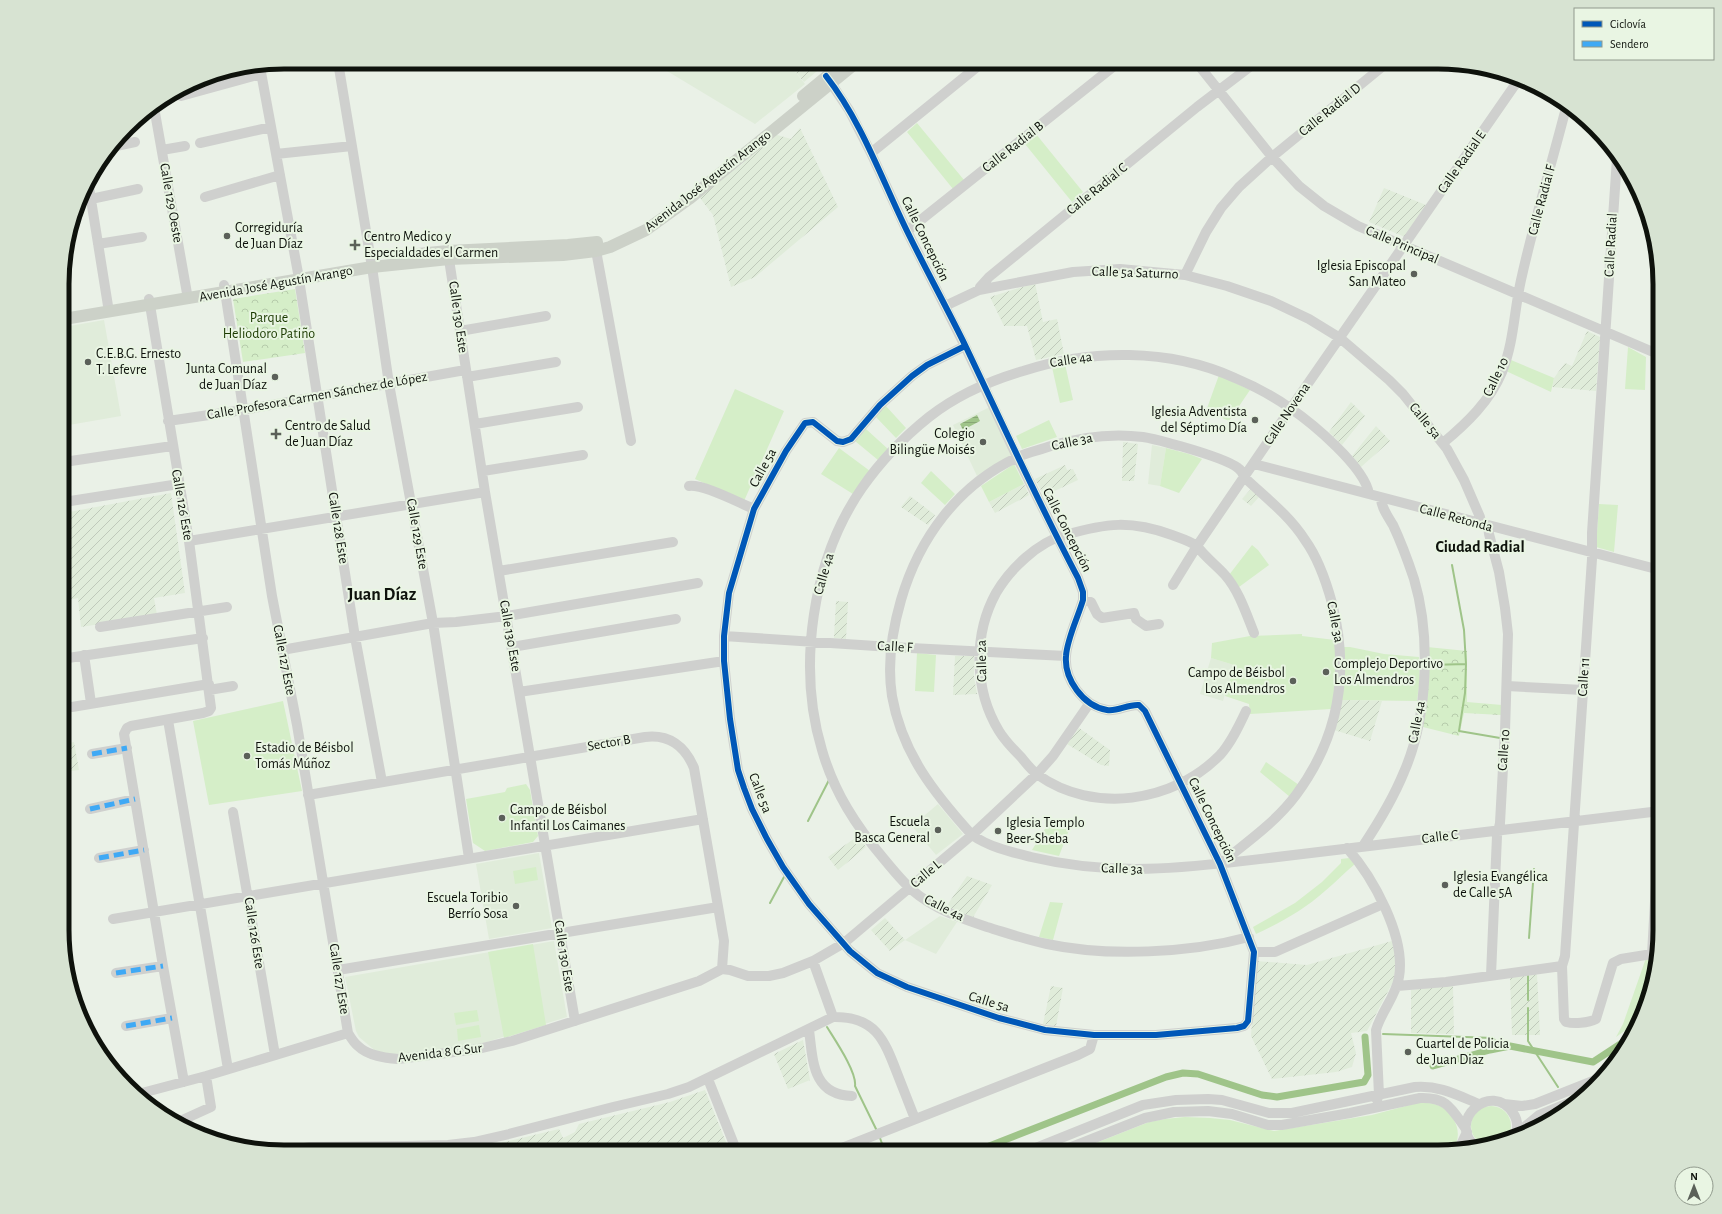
<svg xmlns="http://www.w3.org/2000/svg" width="1722" height="1214" font-family="'Alegreya Sans',sans-serif">
<defs>
<pattern id="industrial-furrows" width="10" height="10" patternUnits="userSpaceOnUse"><rect width="10" height="10" fill="#e0ecda"/><path d="M-1 1l2-2M0 10L10 0M9 11l2-2" fill="none" stroke="#bfc9ba"/></pattern>
<pattern id="park-crowns" width="20" height="18" patternUnits="userSpaceOnUse"><rect width="20" height="18" fill="#d5eec8"/><path d="M2 6a3 3 0 1 1 6 0M12 15a3 3 0 1 1 6 0" fill="none" stroke="#b6cbab"/></pattern>
<pattern id="water-rules" width="6" height="5" patternUnits="userSpaceOnUse"><rect width="6" height="5" fill="#9fc489"/><path d="M0 2.5h6" fill="none" stroke="#88a775"/></pattern>
</defs>
<rect width="100%" height="100%" fill="#eaf1e7"/>
<path fill="#e0ecda" d="M669,62H787L805,84L755,124L662,68Z
M104,320L121,416L69,425L64,397V327Z
M990,407L1012,455L977,476L953,425Z
M1152,445L1166,448L1160,486L1148,484Z
M1211,658L1234,665L1223,701L1200,694Z
M938,804L963,834L936,855L912,826Z
M539,853L552,928L489,939L476,864Z
M940,916L957,922L936,954L905,940Z
M554,941L567,1017L480,1044L393,1055L378,1053L359,1037L356,1031L345,977Z"/>
<path fill="url(#industrial-furrows)" d="M787,62H828L804,82Z
M800,128L838,207L755,277L731,287L713,215L697,194L741,165L774,134L791,139Z
M1384,188L1426,205L1405,237L1369,222Z
M1035,283L1043,322L1057,319L1064,354L1036,360L1027,326H1004L990,297Z
M1587,331L1600,337L1596,391L1552,387L1554,378L1565,363L1572,366Z
M1351,402L1365,416L1342,445L1329,432Z
M1376,426L1390,441L1361,467L1352,456Z
M1123,442L1138,444L1134,481H1122Z
M1065,465L1067,470L1073,469L1078,480L1044,496L1035,479Z
M1024,484L1029,495L995,513L989,502Z
M1251,489L1259,497L1251,506L1242,499Z
M171,493L185,593L154,598L157,615L81,627L78,598L64,601V513Z
M910,496L935,515L928,525L901,507Z
M836,601L848,602L846,639L834,638Z
M955,656H974V677L977,694L953,695Z
M1342,700L1382,701L1370,741L1334,730Z
M1079,728L1110,750L1109,766L1101,765L1067,744Z
M74,742L79,770L64,772V744Z
M858,836L866,847L838,870L828,857Z
M967,876L992,885L972,919L946,907Z
M885,918L905,940L890,951L871,930Z
M1392,941L1396,958L1394,980L1367,1031L1351,1033L1356,1053L1352,1067L1336,1072L1272,1079L1251,1036L1256,961L1307,965Z
M1537,974L1540,1035H1512L1510,977Z
M1453,984L1454,1034L1411,1033V990Z
M1051,986L1063,988L1056,1026L1043,1024Z
M803,1040L810,1080L788,1089L774,1054Z
M705,1090L730,1152L458,1151L471,1150L559,1129L563,1138L575,1132L579,1124L670,1102Z"/>
<path fill="#d5eec8" d="M917,123L964,180L953,189L907,132Z
M1036,134L1083,192L1072,202L1025,144Z
M1628,347L1646,357L1645,390L1625,389Z
M1511,360L1554,378L1551,392L1506,371Z
M1065,364L1073,400L1060,403L1052,367Z
M1219,375L1250,390L1229,421L1206,411Z
M735,389L784,411L744,501L695,479Z
M885,405L906,428L896,438L875,416Z
M1049,420L1057,437L1022,449L1016,436Z
M866,429L888,449L878,460L855,441Z
M839,448L870,471L853,494L821,474Z
M1166,448L1189,454L1202,459L1179,493L1160,486Z
M1014,464L1024,484L989,502L981,486Z
M931,471L955,494L945,505L921,483Z
M1599,504L1618,505L1614,552L1596,547Z
M1252,545L1258,550L1269,565L1239,587L1229,575Z
M1302,634V636L1335,640L1343,647H1350L1384,654L1419,657L1420,679L1417,701L1342,700L1331,709L1250,714L1249,704L1225,696L1234,665L1211,658L1212,643L1250,636Z
M917,653L936,655L934,692L915,691Z
M283,701L302,791L209,805L193,721Z
M1266,762L1299,785L1290,797L1260,772Z
M526,784L530,790L538,836L533,842L485,851L473,843L466,799L505,792L507,788Z
M1051,819L1071,825L1059,856L1032,850Z
M1349,858L1355,864C1344,873 1336,882 1325,891C1305,909 1280,923 1256,934L1253,927L1295,903L1322,882L1341,863V859Z
M536,867L538,880L515,884L513,871Z
M1050,902L1063,903L1053,940L1039,937Z
M533,944L546,1025L504,1038L488,952Z
M1657,956L1648,1001L1636,1023L1616,1037L1623,1024L1646,958Z
M477,1010L479,1021L456,1025L454,1013Z
M479,1025L481,1037L458,1041L457,1029Z
M1421,1102C1428,1103 1435,1103 1442,1107C1456,1116 1464,1136 1452,1150L1438,1152H1073L1149,1122L1165,1119L1185,1117L1210,1118L1230,1120L1274,1131L1372,1115Z
M1575,1103L1536,1129L1525,1133C1534,1116 1558,1111 1575,1103Z
M1471 1126a20 20 0 1 1 40 0a20 20 0 1 1-40 0Z"/>
<path fill="url(#park-crowns)" d="M295,289L305,353L243,362L233,299Z
M1427,647L1467,651V702L1502,705L1501,715L1464,713L1459,736L1423,727Z"/>
<path fill="url(#water-rules)" d="M977,415L980,421L963,430L960,424Z"/>
<g fill="none" stroke-linecap="round" stroke-linejoin="round">
<path stroke="#9fc489" stroke-width="2" d="M1452,565L1464,630L1466,664
M1430,665L1466,664L1465,693L1459,731L1500,738
M808,821L829,780
M770,903L784,877
M1529,938L1534,869
M1528,1000V976
M1528,1008V1041L1558,1087
M827,1027C835,1040 857,1072 855,1086L877,1131
M1383,1034L1493,1038L1502,1048
M880,1138L885,1152
M460,1151L461,1152"/>
<path stroke="#9fc489" stroke-width="7" d="M1433,1066L1490,1050L1510,1046L1593,1062L1628,1039
M974,1152L1166,1077L1183,1073L1198,1074L1262,1095L1277,1097L1364,1082L1368,1075L1365,1037"/>
<path stroke="#cfd0ce" stroke-width="10" d="M338,62L372,267L389,384L433,623L469,858
M1196,62L1272,157L1299,186L1324,206L1358,226L1660,355
M260,67L298,273L355,637L382,782
M827,77L849,110L871,153L907,231L965,346L1017,457L1078,578L1083,592V600C1078,617 1067,639 1066,656C1064,679 1083,706 1107,710C1117,712 1128,704 1139,705L1145,711L1220,864L1254,952L1248,1021L1244,1026L1237,1028L1156,1035H1094L1045,1030L999,1018L907,987L877,973L850,951L809,904L783,867L767,839L752,809L744,788L738,770L730,719L724,661V636L729,593L754,509L786,451L805,423L813,422L837,441L843,442L851,439L880,405L912,376L927,365L965,346
M181,96L261,74
M154,107L188,299
M200,143L271,127
M116,146L135,142
M162,150L185,146
M871,153L983,62
M276,154L352,146
M1617,158L1592,533V559L1565,956L1562,966L1564,1019L1566,1022C1574,1024 1588,1023 1596,1019L1613,963L1621,959L1658,953
M88,181L109,312
M205,197L280,175
M91,199L138,189
M907,231L1119,62
M98,244L142,237
M595,245L631,441
M448,253L485,492L575,1021
M1185,275L1206,232L1221,208L1239,187L1272,157L1388,62
M224,285L272,596L297,725L348,1033C351,1038 354,1043 358,1046C368,1056 386,1058 398,1059L478,1049L512,1041L699,981L722,969
M979,290L980,287L989,277L1197,107L1256,62
M149,299L189,541L211,708L209,711L203,713L131,726L127,728L124,734L163,966L184,1082
M945,306L979,290L1073,272L1120,269L1185,275L1227,286L1271,301L1309,319L1340,338L1389,380L1403,394L1447,449L1464,480L1480,517L1481,524
M460,331L546,316
M467,377L556,362
M168,421L243,410L465,370
M475,424L578,407
M1443,443C1467,423 1490,401 1502,372C1514,342 1514,311 1521,280C1534,221 1552,163 1567,104
M64,462L172,446
M1254,464L1660,570
M483,471L583,455
M689,486C704,484 739,503 754,509
M64,502L179,484
M1488,526L1489,534L1499,572L1505,608L1508,634L1505,731L1500,823L1497,836L1491,975
M189,541L485,492
M499,571L673,542
M1173,585L1197,546L1291,408L1519,79
M1083,600L1091,602L1097,614L1102,618L1134,613L1136,619L1146,626L1159,624
M100,627L227,607
M724,636L891,647L1066,656
M512,647L676,619
M282,650L433,623L456,622L507,616L698,583
M84,655L91,703
M68,658L203,638
M1507,686L1583,690
M209,690L233,686
M519,692L724,661
M72,707L209,684
M1246,711C1239,726 1231,743 1220,755C1173,803 1093,814 1038,775C1031,770 1026,763 1021,757C1013,749 1005,741 999,731C974,690 973,635 996,593C1010,569 1038,542 1065,535C1107,523 1130,520 1172,535C1180,538 1190,541 1197,546C1205,557 1216,565 1225,575C1239,591 1246,613 1254,633
M168,720L228,1069
M92,754L127,748
M308,795L645,737C669,734 685,746 694,768L724,941L722,969
M90,809L135,799
M233,812L275,1055
M1363,846C1379,822 1393,799 1404,772C1428,717 1431,636 1414,579C1408,561 1401,542 1393,525C1388,517 1381,507 1381,498
M1347,848C1373,877 1406,937 1399,977C1396,996 1381,1012 1376,1030L1379,1095L1377,1100
M99,858L144,850
M1220,864C1247,842 1275,823 1296,795C1339,737 1350,673 1332,603C1326,581 1318,558 1305,540C1289,515 1265,497 1244,477C1243,474 1241,470 1238,468C1228,460 1194,450 1180,446C1168,443 1156,439 1143,437C1112,433 1081,437 1051,446C1040,450 1028,452 1018,457C958,485 919,538 901,600C892,631 887,664 892,696C902,753 934,793 972,835C989,847 1011,852 1031,857C1115,877 1185,868 1269,858L1660,811
M113,919L703,819
M1249,937C1190,953 1107,957 1047,944C1027,940 1007,933 987,927C960,918 934,909 912,890C902,881 893,870 884,859C856,826 834,792 822,750C797,667 812,560 862,488C880,462 904,437 929,417C957,395 989,381 1023,371C1090,349 1169,348 1235,378C1254,386 1273,396 1290,408C1312,423 1365,467 1369,494
M1254,952H1275L1383,904
M64,954L65,963
M1652,954L1660,814
M813,961L833,1017
M722,969L730,970L748,976H769L783,973L813,961L844,943L972,835L1037,774L1053,756L1089,704
M338,970L718,907
M116,973L163,966
M1397,986L1446,982L1562,966
M126,1026L172,1018
M809,1030C813,1060 812,1095 852,1096
M708,1079L737,1152
M138,1094L206,1076L348,1033
M1504,1104L1522,1106L1535,1104L1603,1077
M178,1122L211,1107L206,1076
M1516,1134L1539,1115L1585,1096
M1476,1147C1445,1121 1492,1080 1513,1113C1518,1120 1518,1129 1515,1137
M1459,1149L1467,1132
M283,1152L310,1147L407,1146L448,1145L474,1142L509,1134L613,1107L668,1094L689,1087L833,1017C875,1016 884,1039 897,1073C903,1088 909,1104 915,1119
M832,1152L1078,1055L1090,1049L1094,1035
M1026,1152L1143,1105L1176,1100L1208,1099L1222,1100L1269,1113H1292L1415,1087C1439,1085 1457,1095 1479,1104
M1059,1152L1145,1118L1174,1112L1208,1111L1232,1114L1268,1125H1282L1350,1113L1420,1098C1447,1097 1451,1108 1466,1129"/>
<path stroke="#ccd1c8" stroke-width="12" d="M803,96L844,62
M418,254L448,251L568,245L597,242
M64,319L372,267L449,259L563,255L596,251L610,247L646,230L689,199L857,62"/>
<path stroke="#3fa9f5" stroke-width="5" stroke-dasharray="10 5" stroke-linecap="butt" d="M92,754L127,748
M90,809L135,799
M99,858L144,850
M116,973L163,966
M126,1026L172,1018"/>
<g stroke="#e9f5e3" stroke-width="8">
<path id="cycleway" d="M826,76C862,122 882,180 907,231C926,270 947,308 966,347C1003,425 1038,502 1078,578L1083,592V600C1078,617 1067,639 1066,656C1064,679 1083,706 1107,710C1117,712 1128,704 1139,705L1145,711L1220,864L1254,952L1248,1021L1244,1026L1237,1028L1156,1035H1094L1045,1030L999,1018L907,987L877,973L850,951L809,904L783,867L767,839L752,809L744,788L738,770L730,719L724,661V636L729,593L754,509L786,451L805,423L813,422L837,441L843,442L851,439L880,405L912,376L927,365L965,346"/>
</g>
<use href="#cycleway" stroke="#0057b8" stroke-width="6"/>
</g>
<g fill="#5b6059" stroke="#e9f5e3" stroke-width="1.5">
<circle cx="227" cy="236" r="4"/>
<path d="M353 239h4v4h4v4h-4v4h-4v-4h-4v-4h4z"/>
<circle cx="1414" cy="274" r="4"/>
<circle cx="88" cy="362" r="4"/>
<circle cx="275" cy="377" r="4"/>
<circle cx="1255" cy="420" r="4"/>
<path d="M274 428h4v4h4v4h-4v4h-4v-4h-4v-4h4z"/>
<circle cx="983" cy="442" r="4"/>
<circle cx="1326" cy="672" r="4"/>
<circle cx="1293" cy="681" r="4"/>
<circle cx="247" cy="756" r="4"/>
<circle cx="502" cy="818" r="4"/>
<circle cx="938" cy="830" r="4"/>
<circle cx="998" cy="831" r="4"/>
<circle cx="1445" cy="885" r="4"/>
<circle cx="516" cy="906" r="4"/>
<circle cx="1408" cy="1052" r="4"/>
</g>
<g text-anchor="middle" dominant-baseline="central" stroke-width="4" stroke-linejoin="round" paint-order="stroke">
<g font-size="14" fill="#0e120c" stroke="#e9f5e3">
<text transform="translate(1330 110) rotate(-39)">Calle Radial D</text>
<text transform="translate(1013 147) rotate(-38)">Calle Radial B</text>
<text transform="translate(1462 162) rotate(-55)">Calle Radial E</text>
<text transform="translate(708 181) rotate(-38)">Avenida José Agustín Arango</text>
<text transform="translate(1097 189) rotate(-39)">Calle Radial C</text>
<text transform="translate(1542 200) rotate(-75)">Calle Radial F</text>
<text transform="translate(171 203) rotate(80)">Calle 129 Oeste</text>
<text transform="translate(925 239) rotate(64)">Calle Concepción</text>
<text transform="translate(1402 245) rotate(23)">Calle Principal</text>
<text transform="translate(1611 245) rotate(-87)">Calle Radial</text>
<text transform="translate(1135 273) rotate(2)">Calle 5a Saturno</text>
<text transform="translate(276 284) rotate(-10)">Avenida José Agustín Arango</text>
<text transform="translate(458 317) rotate(82)">Calle 130 Este</text>
<text transform="translate(1071 360) rotate(-9)">Calle 4a</text>
<text transform="translate(1496 377) rotate(-64)">Calle 10</text>
<text transform="translate(317 396) rotate(-10)">Calle Profesora Carmen Sánchez de López</text>
<text transform="translate(1287 414) rotate(-56)">Calle Novena</text>
<text transform="translate(1425 421) rotate(51)">Calle 5a</text>
<text transform="translate(1072 442) rotate(-12)">Calle 3a</text>
<text transform="translate(763 468) rotate(-61)">Calle 5a</text>
<text transform="translate(182 505) rotate(80)">Calle 126 Este</text>
<text transform="translate(1456 518) rotate(15)">Calle Retonda</text>
<text transform="translate(338 528) rotate(81)">Calle 128 Este</text>
<text transform="translate(1067 530) rotate(63)">Calle Concepción</text>
<text transform="translate(417 534) rotate(80)">Calle 129 Este</text>
<text transform="translate(824 574) rotate(-74)">Calle 4a</text>
<text transform="translate(1335 622) rotate(79)">Calle 3a</text>
<text transform="translate(510 636) rotate(80)">Calle 130 Este</text>
<text transform="translate(895 647) rotate(3)">Calle F</text>
<text transform="translate(284 660) rotate(79)">Calle 127 Este</text>
<text transform="translate(982 661) rotate(-91)">Calle 2a</text>
<text transform="translate(1584 677) rotate(-86)">Calle 11</text>
<text transform="translate(1417 722) rotate(-79)">Calle 4a</text>
<text transform="translate(609 743) rotate(-10)">Sector B</text>
<text transform="translate(1504 750) rotate(-86)">Calle 10</text>
<text transform="translate(760 793) rotate(69)">Calle 5a</text>
<text transform="translate(1212 820) rotate(64)">Calle Concepción</text>
<text transform="translate(1440 837) rotate(-7)">Calle C</text>
<text transform="translate(1122 869) rotate(2)">Calle 3a</text>
<text transform="translate(926 874) rotate(-40)">Calle L</text>
<text transform="translate(944 908) rotate(27)">Calle 4a</text>
<text transform="translate(254 933) rotate(81)">Calle 126 Este</text>
<text transform="translate(564 956) rotate(81)">Calle 130 Este</text>
<text transform="translate(339 979) rotate(81)">Calle 127 Este</text>
<text transform="translate(989 1002) rotate(17)">Calle 5a</text>
<text transform="translate(440 1053) rotate(-7)">Avenida 8 G Sur</text>
</g>
<g font-size="14" fill="#0e120c" stroke="#e9f5e3" text-anchor="start">
<text x="235" y="228">Corregiduría<tspan x="235" dy="16">de Juan Díaz</tspan></text>
<text x="364" y="237">Centro Medico y<tspan x="364" dy="16">Especialdades el Carmen</tspan></text>
<text x="1406" y="266" text-anchor="end">Iglesia Episcopal<tspan x="1406" dy="16">San Mateo</tspan></text>
<text x="96" y="354">C.E.B.G. Ernesto<tspan x="96" dy="16">T. Lefevre</tspan></text>
<text x="267" y="369" text-anchor="end">Junta Comunal<tspan x="267" dy="16">de Juan Díaz</tspan></text>
<text x="1247" y="412" text-anchor="end">Iglesia Adventista<tspan x="1247" dy="16">del Séptimo Día</tspan></text>
<text x="285" y="426">Centro de Salud<tspan x="285" dy="16">de Juan Díaz</tspan></text>
<text x="975" y="434" text-anchor="end">Colegio<tspan x="975" dy="16">Bilingüe Moisés</tspan></text>
<text x="1334" y="664">Complejo Deportivo<tspan x="1334" dy="16">Los Almendros</tspan></text>
<text x="1285" y="673" text-anchor="end">Campo de Béisbol<tspan x="1285" dy="16">Los Almendros</tspan></text>
<text x="255" y="748">Estadio de Béisbol<tspan x="255" dy="16">Tomás Múñoz</tspan></text>
<text x="510" y="810">Campo de Béisbol<tspan x="510" dy="16">Infantil Los Caimanes</tspan></text>
<text x="930" y="822" text-anchor="end">Escuela<tspan x="930" dy="16">Basca General</tspan></text>
<text x="1006" y="823">Iglesia Templo<tspan x="1006" dy="16">Beer-Sheba</tspan></text>
<text x="1453" y="877">Iglesia Evangélica<tspan x="1453" dy="16">de Calle 5A</tspan></text>
<text x="508" y="898" text-anchor="end">Escuela Toribio<tspan x="508" dy="16">Berrío Sosa</tspan></text>
<text x="1416" y="1044">Cuartel de Policia<tspan x="1416" dy="16">de Juan Diaz</tspan></text>
</g>
<g font-size="14" fill="#1b3a00" stroke="#e9f5e3">
<text x="269" y="318">Parque<tspan x="269" dy="16">Heliodoro Patiño</tspan></text>
</g>
<g font-size="16" font-weight="bold" fill="#0e120c" stroke="#e9f5e3">
<text x="1480" y="547">Ciudad Radial</text>
</g>
<g font-size="18" font-weight="bold" fill="#0e120c" stroke="#e9f5e3">
<text x="382" y="595">Juan Díaz</text>
</g>
</g>
<path d="M0 0H1722V1214H0ZM284 69H1438A215 215 0 0 1 1653 284V930A215 215 0 0 1 1438 1145H284A215 215 0 0 1 69 930V284A215 215 0 0 1 284 69Z" fill="#d7e3d2" fill-rule="evenodd"/>
<path fill="none" stroke="#0e120c" stroke-width="5" d="M284 69H1438A215 215 0 0 1 1653 284V930A215 215 0 0 1 1438 1145H284A215 215 0 0 1 69 930V284A215 215 0 0 1 284 69Z"/>
<rect x="1574" y="8" width="140" height="52" fill="#e9f5e3" stroke="#919a8d"/>
<rect x="1582" y="21" width="20" height="6" fill="#0057b8" stroke="#919a8d"/>
<text x="1610" y="28" font-size="12" fill="#0e120c">Ciclovía</text>
<rect x="1582" y="41" width="20" height="6" fill="#3fa9f5" stroke="#919a8d"/>
<text x="1610" y="48" font-size="12" fill="#0e120c">Sendero</text>
<g transform="translate(1694 1186)"><circle r="19" fill="#e9f5e3" stroke="#919a8d"/>
<path d="M0-3L7 15L0 10L-7 15Z" fill="#5b6059"/>
<text y="-6" font-size="11" font-weight="bold" text-anchor="middle" fill="#0e120c">N</text>
</g>
</svg>
